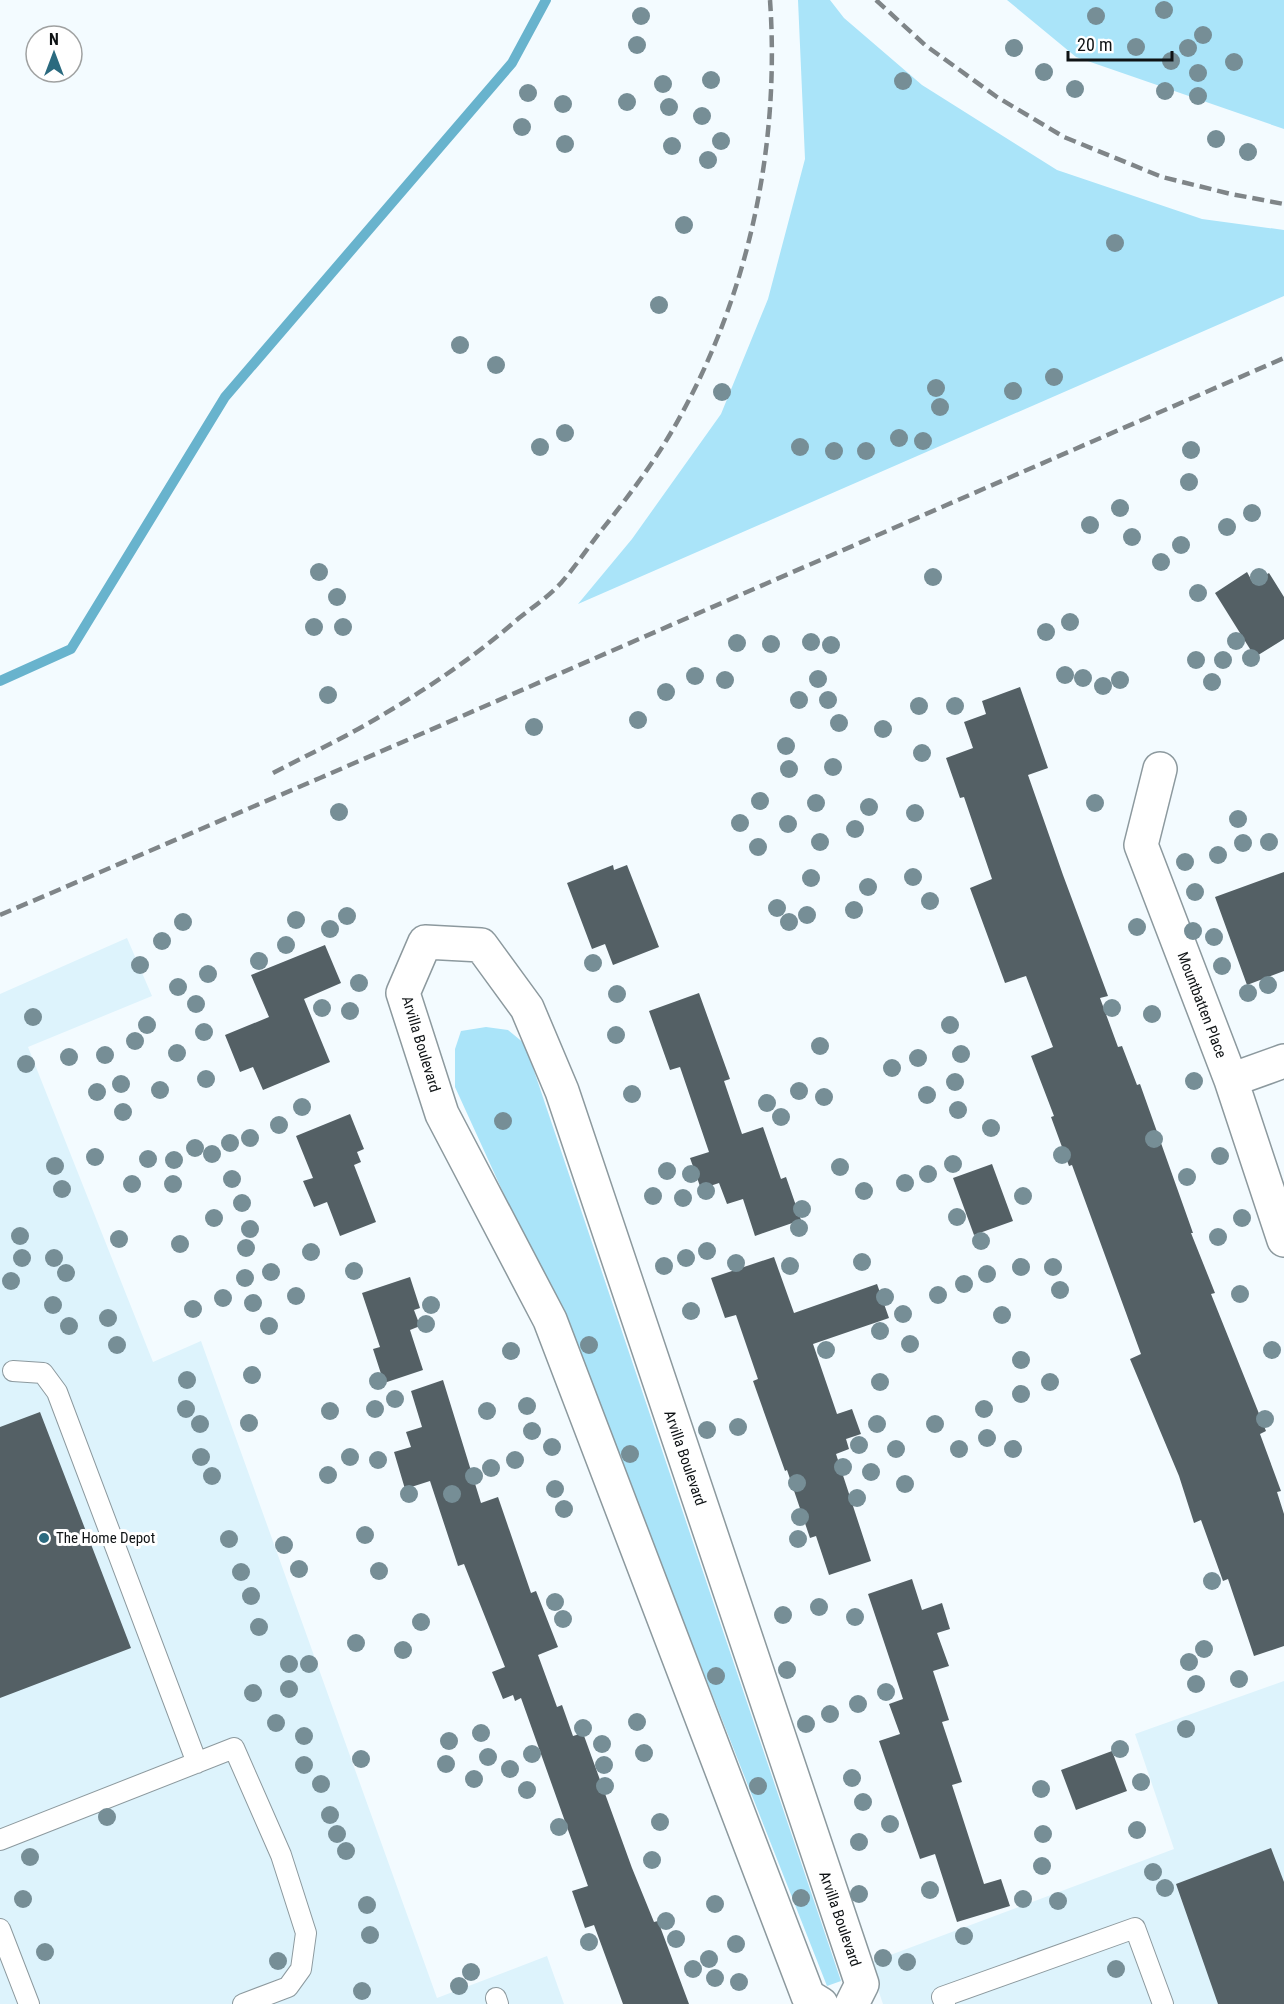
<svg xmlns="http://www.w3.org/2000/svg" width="1284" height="2004" font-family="'Roboto Condensed',sans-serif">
<rect width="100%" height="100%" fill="#f3fbff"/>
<path fill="#ddf3fc" d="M127,938L152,996L28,1047L153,1362L201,1341L437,1998L547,1956L564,2004H0V994Z
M1284,1681V2004H883L869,1963L1174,1849L1135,1734Z"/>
<path fill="#aae4f9" d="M798,0H830L844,18L922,85L1057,170L1202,219L1284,230V296L578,604L632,539L721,414L768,299L805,159Z
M1007,0H1284V129L1076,57Z
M486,1027L508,1030L525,1044L841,1981L827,1986L586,1374L455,1087V1049L461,1031Z"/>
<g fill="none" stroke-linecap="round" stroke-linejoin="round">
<path stroke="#68b3cd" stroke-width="10" d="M0,681L71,649L225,397L512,63L546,0"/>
</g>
<path fill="#546065" d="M1247,572L1253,583L1269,573L1284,597V639L1255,657L1215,593Z
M1020,687L1048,768L1028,775L1063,875L1108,996L1100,998L1118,1047L1122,1046L1137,1085L1140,1084L1193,1233H1191L1215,1293L1211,1294L1266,1431L1260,1434L1281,1491L1277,1492L1284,1514V1646L1254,1656L1228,1579L1223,1581L1201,1520L1194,1523L1179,1476L1130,1359L1141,1354L1072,1165L1069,1166L1051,1117L1054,1116L1031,1056L1053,1047L1026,976L1005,983L970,888L992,879L964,797L960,798L946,758L973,748L964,722L986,714L982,701Z
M613,865L614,870L627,865L659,947L613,965L605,944L592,949L567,883Z
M1284,872V971L1247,985L1215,897Z
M325,945L341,983L304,999L330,1062L263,1090L253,1067L240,1072L225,1035L269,1017L251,975Z
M699,993L730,1079L724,1081L742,1134L763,1127L781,1179L786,1177L801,1220L755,1236L743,1199L727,1204L719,1183L701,1189L690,1158L709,1152L680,1067L670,1070L649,1011Z
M350,1114L364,1149L357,1152L361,1162L354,1165L376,1222L340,1236L327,1202L314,1207L303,1181L313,1178L296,1136Z
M992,1164L1013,1221L974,1235L953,1178Z
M774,1257L794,1313L877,1284L889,1318L813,1344L837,1414L852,1409L861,1434L846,1439L849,1449L836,1454L871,1561L829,1575L816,1536L810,1538L787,1470L785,1471L770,1429L753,1381L758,1379L736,1315L725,1318L711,1278Z
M410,1277L420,1308L414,1310L420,1326L410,1330L423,1370L384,1383L373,1349L380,1347L362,1293Z
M443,1380L481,1503L498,1497L531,1593L536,1591L558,1647L538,1655L557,1707L562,1705L573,1736L583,1733L632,1868L654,1922L658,1921L689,2004H623L594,1925L585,1928L572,1891L588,1886L521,1698L515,1701L513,1695L503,1699L492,1672L505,1667L464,1564L458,1566L430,1481L405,1489L394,1452L411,1447L406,1432L422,1427L411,1391Z
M40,1412L131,1648L0,1698V1427Z
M912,1579L922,1610L942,1603L950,1629L937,1633L949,1666L933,1671L949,1720L942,1722L962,1782L952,1785L984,1884L1001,1879L1010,1906L957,1922L935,1854L920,1859L879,1741L900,1734L889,1704L903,1699L868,1594Z
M1112,1751L1127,1791L1076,1810L1061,1770Z
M1271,1848L1284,1882V2004H1218L1176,1884Z"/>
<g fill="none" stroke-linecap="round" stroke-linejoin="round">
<g stroke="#8c999e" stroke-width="22">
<path id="service" d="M13,1371L43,1373L57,1392L197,1763
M0,1840L234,1748L281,1855L306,1933L301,1969L288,1987L243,2004
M0,1929L29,2004
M496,1998L498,2004
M945,2004L942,1997L1135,1928L1163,2004"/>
</g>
<g stroke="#8c999e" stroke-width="36">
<path id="minor" d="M1160,769L1141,845L1231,1080L1284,1240
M1231,1080L1284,1061
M821,2004L808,1996L550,1320L442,1114L403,993L425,942L481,945L527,1008L562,1091L862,1984L852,2004"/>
</g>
<use href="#service" stroke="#fff" stroke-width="20"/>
<use href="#minor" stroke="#fff" stroke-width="33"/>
<path stroke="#7f8588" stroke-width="4.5" stroke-dasharray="12 6" stroke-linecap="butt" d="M876,0L925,45L997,97L1064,137L1162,177L1231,194L1284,204
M273,773C307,755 342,739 374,720C425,690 475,657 519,618C533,607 549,596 561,583C575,567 587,549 600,532C629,496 659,456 681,415C750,289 780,143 770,0
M0,915L320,778L1284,358"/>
</g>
<g fill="#768e96">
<circle cx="1164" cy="10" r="9"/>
<circle cx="641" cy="16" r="9"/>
<circle cx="1096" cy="16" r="9"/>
<circle cx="1203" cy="35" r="9"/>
<circle cx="637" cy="45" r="9"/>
<circle cx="1136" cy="47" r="9"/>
<circle cx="1014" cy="48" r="9"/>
<circle cx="1188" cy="48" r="9"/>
<circle cx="1171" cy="61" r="9"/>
<circle cx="1234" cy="62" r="9"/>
<circle cx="1044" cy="72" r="9"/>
<circle cx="1198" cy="73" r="9"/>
<circle cx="711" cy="80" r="9"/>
<circle cx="903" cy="81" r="9"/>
<circle cx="663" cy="84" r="9"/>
<circle cx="1075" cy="89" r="9"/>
<circle cx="1165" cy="91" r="9"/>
<circle cx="528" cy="93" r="9"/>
<circle cx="1198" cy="96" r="9"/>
<circle cx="627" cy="102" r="9"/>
<circle cx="563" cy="104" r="9"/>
<circle cx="669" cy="107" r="9"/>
<circle cx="702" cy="116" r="9"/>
<circle cx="522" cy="127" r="9"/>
<circle cx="1216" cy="139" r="9"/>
<circle cx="721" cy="141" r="9"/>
<circle cx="565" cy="144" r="9"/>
<circle cx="672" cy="146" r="9"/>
<circle cx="1248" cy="152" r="9"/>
<circle cx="708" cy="160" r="9"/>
<circle cx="684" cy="225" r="9"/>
<circle cx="1115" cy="243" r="9"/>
<circle cx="659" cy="305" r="9"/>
<circle cx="460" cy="345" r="9"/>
<circle cx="496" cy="365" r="9"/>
<circle cx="1054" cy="377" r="9"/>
<circle cx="936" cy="388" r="9"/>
<circle cx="1013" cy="391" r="9"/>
<circle cx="722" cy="392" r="9"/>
<circle cx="940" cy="407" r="9"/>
<circle cx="565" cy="433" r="9"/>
<circle cx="899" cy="438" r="9"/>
<circle cx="923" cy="441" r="9"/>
<circle cx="540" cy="447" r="9"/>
<circle cx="800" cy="447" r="9"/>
<circle cx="1191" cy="450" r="9"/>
<circle cx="834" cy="451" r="9"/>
<circle cx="866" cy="451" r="9"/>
<circle cx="1189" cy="482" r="9"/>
<circle cx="1120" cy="508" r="9"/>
<circle cx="1252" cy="513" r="9"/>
<circle cx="1090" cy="525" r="9"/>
<circle cx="1227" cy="527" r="9"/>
<circle cx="1132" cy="537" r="9"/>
<circle cx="1181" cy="545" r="9"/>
<circle cx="1161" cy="562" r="9"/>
<circle cx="319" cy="572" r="9"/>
<circle cx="933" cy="577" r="9"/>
<circle cx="1259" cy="577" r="9"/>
<circle cx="1198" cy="593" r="9"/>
<circle cx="337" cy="597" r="9"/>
<circle cx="1070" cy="622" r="9"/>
<circle cx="314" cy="627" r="9"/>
<circle cx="343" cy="627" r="9"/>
<circle cx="1046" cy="632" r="9"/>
<circle cx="1236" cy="641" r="9"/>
<circle cx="811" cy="642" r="9"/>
<circle cx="737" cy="643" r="9"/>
<circle cx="771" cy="644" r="9"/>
<circle cx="831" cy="645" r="9"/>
<circle cx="1251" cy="658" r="9"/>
<circle cx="1196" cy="660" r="9"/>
<circle cx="1223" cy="660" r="9"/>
<circle cx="1065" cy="675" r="9"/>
<circle cx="695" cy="676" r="9"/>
<circle cx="1083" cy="678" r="9"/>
<circle cx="818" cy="679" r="9"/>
<circle cx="725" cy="680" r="9"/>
<circle cx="1120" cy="680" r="9"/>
<circle cx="1212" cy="682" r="9"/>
<circle cx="1103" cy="686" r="9"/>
<circle cx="666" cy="692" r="9"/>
<circle cx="328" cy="695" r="9"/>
<circle cx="799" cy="700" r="9"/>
<circle cx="828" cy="700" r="9"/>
<circle cx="919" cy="706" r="9"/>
<circle cx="955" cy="706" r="9"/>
<circle cx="638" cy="720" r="9"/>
<circle cx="839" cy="723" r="9"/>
<circle cx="534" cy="727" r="9"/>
<circle cx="883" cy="729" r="9"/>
<circle cx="786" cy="746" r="9"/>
<circle cx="922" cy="753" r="9"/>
<circle cx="833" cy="767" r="9"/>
<circle cx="789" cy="769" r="9"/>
<circle cx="760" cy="801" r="9"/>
<circle cx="816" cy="803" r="9"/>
<circle cx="1095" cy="803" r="9"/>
<circle cx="869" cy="807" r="9"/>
<circle cx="339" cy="812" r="9"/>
<circle cx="915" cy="813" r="9"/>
<circle cx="1238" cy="819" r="9"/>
<circle cx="740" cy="823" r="9"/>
<circle cx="788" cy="824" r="9"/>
<circle cx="855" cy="829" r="9"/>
<circle cx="820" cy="842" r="9"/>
<circle cx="1269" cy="842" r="9"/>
<circle cx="1243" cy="843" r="9"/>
<circle cx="758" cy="847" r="9"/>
<circle cx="1218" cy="855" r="9"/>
<circle cx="1185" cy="862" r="9"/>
<circle cx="913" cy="877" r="9"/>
<circle cx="811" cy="878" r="9"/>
<circle cx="868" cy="887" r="9"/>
<circle cx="1195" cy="892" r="9"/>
<circle cx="930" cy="901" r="9"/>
<circle cx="777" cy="908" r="9"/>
<circle cx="854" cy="910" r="9"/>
<circle cx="807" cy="915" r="9"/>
<circle cx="347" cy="916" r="9"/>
<circle cx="296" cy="920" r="9"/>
<circle cx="183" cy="922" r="9"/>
<circle cx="789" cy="922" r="9"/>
<circle cx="1137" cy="927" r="9"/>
<circle cx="330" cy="929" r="9"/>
<circle cx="1193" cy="931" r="9"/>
<circle cx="1214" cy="937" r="9"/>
<circle cx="162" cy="941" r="9"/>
<circle cx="286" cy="945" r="9"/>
<circle cx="259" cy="961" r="9"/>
<circle cx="593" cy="963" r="9"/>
<circle cx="140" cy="965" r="9"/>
<circle cx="1222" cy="966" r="9"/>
<circle cx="208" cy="974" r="9"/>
<circle cx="359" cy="983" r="9"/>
<circle cx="1268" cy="985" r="9"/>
<circle cx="178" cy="987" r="9"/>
<circle cx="1248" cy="993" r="9"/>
<circle cx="617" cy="994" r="9"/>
<circle cx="196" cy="1004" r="9"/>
<circle cx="322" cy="1008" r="9"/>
<circle cx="1112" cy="1008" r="9"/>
<circle cx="350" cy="1011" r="9"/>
<circle cx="1152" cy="1014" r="9"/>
<circle cx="33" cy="1017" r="9"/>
<circle cx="147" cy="1025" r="9"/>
<circle cx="950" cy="1025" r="9"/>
<circle cx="204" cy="1032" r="9"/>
<circle cx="616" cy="1035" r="9"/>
<circle cx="135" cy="1041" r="9"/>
<circle cx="820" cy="1046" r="9"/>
<circle cx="177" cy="1053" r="9"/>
<circle cx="961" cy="1054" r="9"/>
<circle cx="105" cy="1055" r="9"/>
<circle cx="69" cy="1057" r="9"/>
<circle cx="918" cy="1058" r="9"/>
<circle cx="26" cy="1064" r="9"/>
<circle cx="892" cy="1068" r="9"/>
<circle cx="206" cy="1079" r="9"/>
<circle cx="1194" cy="1081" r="9"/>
<circle cx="955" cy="1082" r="9"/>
<circle cx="121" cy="1084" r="9"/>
<circle cx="160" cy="1090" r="9"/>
<circle cx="799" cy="1091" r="9"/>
<circle cx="97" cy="1092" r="9"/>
<circle cx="632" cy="1094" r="9"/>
<circle cx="927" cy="1095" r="9"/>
<circle cx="824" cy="1097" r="9"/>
<circle cx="767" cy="1103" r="9"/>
<circle cx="302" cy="1107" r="9"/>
<circle cx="958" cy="1110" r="9"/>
<circle cx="123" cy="1112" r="9"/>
<circle cx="781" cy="1117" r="9"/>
<circle cx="503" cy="1121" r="9"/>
<circle cx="279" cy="1125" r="9"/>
<circle cx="991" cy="1128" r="9"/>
<circle cx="250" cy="1138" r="9"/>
<circle cx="1154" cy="1139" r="9"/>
<circle cx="230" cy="1143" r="9"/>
<circle cx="195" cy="1148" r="9"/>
<circle cx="212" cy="1154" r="9"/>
<circle cx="1062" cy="1155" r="9"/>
<circle cx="1220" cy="1156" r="9"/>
<circle cx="95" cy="1157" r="9"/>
<circle cx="148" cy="1159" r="9"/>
<circle cx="174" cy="1160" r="9"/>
<circle cx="953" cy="1164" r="9"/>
<circle cx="55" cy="1166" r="9"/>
<circle cx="840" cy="1167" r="9"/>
<circle cx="667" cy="1171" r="9"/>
<circle cx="691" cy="1174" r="9"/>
<circle cx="928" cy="1174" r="9"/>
<circle cx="1187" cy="1177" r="9"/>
<circle cx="232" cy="1179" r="9"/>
<circle cx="905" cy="1183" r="9"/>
<circle cx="132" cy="1184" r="9"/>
<circle cx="173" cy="1184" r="9"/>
<circle cx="62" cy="1189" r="9"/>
<circle cx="706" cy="1191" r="9"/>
<circle cx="864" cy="1191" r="9"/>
<circle cx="653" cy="1196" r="9"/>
<circle cx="1023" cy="1196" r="9"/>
<circle cx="683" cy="1198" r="9"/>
<circle cx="242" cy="1203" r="9"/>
<circle cx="802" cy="1209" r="9"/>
<circle cx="957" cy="1217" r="9"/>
<circle cx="214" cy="1218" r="9"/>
<circle cx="1242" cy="1218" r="9"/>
<circle cx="799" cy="1228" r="9"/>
<circle cx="250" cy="1229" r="9"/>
<circle cx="20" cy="1236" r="9"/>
<circle cx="1218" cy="1237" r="9"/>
<circle cx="119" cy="1239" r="9"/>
<circle cx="981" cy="1241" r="9"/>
<circle cx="180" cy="1244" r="9"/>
<circle cx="246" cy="1248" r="9"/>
<circle cx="707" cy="1251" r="9"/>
<circle cx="311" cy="1252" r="9"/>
<circle cx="22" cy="1258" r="9"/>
<circle cx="54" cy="1258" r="9"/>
<circle cx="686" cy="1258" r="9"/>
<circle cx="862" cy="1262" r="9"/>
<circle cx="736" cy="1263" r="9"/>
<circle cx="664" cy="1266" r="9"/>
<circle cx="790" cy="1266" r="9"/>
<circle cx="1021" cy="1267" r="9"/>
<circle cx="1053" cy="1267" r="9"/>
<circle cx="354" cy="1271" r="9"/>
<circle cx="271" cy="1272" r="9"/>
<circle cx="66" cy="1273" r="9"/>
<circle cx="987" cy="1274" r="9"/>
<circle cx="245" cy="1278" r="9"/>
<circle cx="11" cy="1281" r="9"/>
<circle cx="964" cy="1284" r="9"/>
<circle cx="1060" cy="1290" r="9"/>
<circle cx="1240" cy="1294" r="9"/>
<circle cx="938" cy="1295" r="9"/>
<circle cx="296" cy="1296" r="9"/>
<circle cx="885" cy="1297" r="9"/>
<circle cx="223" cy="1298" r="9"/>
<circle cx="253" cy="1303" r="9"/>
<circle cx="53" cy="1305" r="9"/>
<circle cx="431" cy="1305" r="9"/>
<circle cx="193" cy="1309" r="9"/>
<circle cx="691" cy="1311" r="9"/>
<circle cx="903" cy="1314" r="9"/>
<circle cx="1002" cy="1315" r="9"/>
<circle cx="108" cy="1318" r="9"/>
<circle cx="426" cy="1324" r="9"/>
<circle cx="69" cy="1326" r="9"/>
<circle cx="269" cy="1326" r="9"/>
<circle cx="880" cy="1331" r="9"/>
<circle cx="910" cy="1344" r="9"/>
<circle cx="117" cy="1345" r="9"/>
<circle cx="589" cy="1345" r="9"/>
<circle cx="826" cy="1350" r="9"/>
<circle cx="1272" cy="1350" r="9"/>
<circle cx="511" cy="1351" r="9"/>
<circle cx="1021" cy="1360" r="9"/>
<circle cx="252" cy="1375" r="9"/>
<circle cx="187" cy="1380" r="9"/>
<circle cx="378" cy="1381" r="9"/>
<circle cx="880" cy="1382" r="9"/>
<circle cx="1050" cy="1382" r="9"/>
<circle cx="1021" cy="1394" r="9"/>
<circle cx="395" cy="1399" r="9"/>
<circle cx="527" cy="1406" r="9"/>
<circle cx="186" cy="1409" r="9"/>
<circle cx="375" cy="1409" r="9"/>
<circle cx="984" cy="1409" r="9"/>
<circle cx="330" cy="1411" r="9"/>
<circle cx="487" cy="1411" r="9"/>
<circle cx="1265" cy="1419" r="9"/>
<circle cx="249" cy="1423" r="9"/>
<circle cx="200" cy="1424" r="9"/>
<circle cx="877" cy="1424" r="9"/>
<circle cx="935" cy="1424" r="9"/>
<circle cx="738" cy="1427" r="9"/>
<circle cx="707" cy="1430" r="9"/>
<circle cx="532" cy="1431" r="9"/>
<circle cx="987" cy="1438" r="9"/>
<circle cx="859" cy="1445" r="9"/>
<circle cx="552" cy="1447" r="9"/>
<circle cx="896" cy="1449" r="9"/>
<circle cx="959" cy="1449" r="9"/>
<circle cx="1013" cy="1449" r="9"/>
<circle cx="630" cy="1454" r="9"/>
<circle cx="201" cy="1457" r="9"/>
<circle cx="350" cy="1457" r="9"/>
<circle cx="378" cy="1460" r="9"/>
<circle cx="515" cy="1460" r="9"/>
<circle cx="843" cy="1467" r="9"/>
<circle cx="491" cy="1468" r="9"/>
<circle cx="871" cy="1472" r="9"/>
<circle cx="328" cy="1475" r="9"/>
<circle cx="212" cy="1476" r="9"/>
<circle cx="474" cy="1476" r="9"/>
<circle cx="797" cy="1483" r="9"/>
<circle cx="905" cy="1484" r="9"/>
<circle cx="555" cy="1489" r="9"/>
<circle cx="409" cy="1494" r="9"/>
<circle cx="452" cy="1494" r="9"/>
<circle cx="857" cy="1498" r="9"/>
<circle cx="564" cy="1509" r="9"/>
<circle cx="800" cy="1517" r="9"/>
<circle cx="365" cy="1535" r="9"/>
<circle cx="229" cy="1539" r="9"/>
<circle cx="798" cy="1539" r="9"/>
<circle cx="284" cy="1545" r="9"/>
<circle cx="299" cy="1569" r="9"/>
<circle cx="379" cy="1571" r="9"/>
<circle cx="241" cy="1572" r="9"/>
<circle cx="1212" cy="1581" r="9"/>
<circle cx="251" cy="1596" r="9"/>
<circle cx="555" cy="1602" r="9"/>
<circle cx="819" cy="1607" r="9"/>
<circle cx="783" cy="1615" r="9"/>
<circle cx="855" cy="1617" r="9"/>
<circle cx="563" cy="1619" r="9"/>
<circle cx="421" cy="1622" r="9"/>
<circle cx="259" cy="1627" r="9"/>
<circle cx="356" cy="1643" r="9"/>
<circle cx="1204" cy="1649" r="9"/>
<circle cx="403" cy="1650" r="9"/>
<circle cx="1189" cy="1662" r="9"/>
<circle cx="289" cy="1664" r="9"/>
<circle cx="309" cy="1664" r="9"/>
<circle cx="787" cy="1670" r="9"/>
<circle cx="716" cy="1676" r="9"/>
<circle cx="1239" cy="1679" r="9"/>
<circle cx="1196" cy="1684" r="9"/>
<circle cx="289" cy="1689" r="9"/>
<circle cx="886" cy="1692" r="9"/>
<circle cx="253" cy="1693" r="9"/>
<circle cx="858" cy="1704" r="9"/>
<circle cx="830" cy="1714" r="9"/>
<circle cx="637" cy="1722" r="9"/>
<circle cx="276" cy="1723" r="9"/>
<circle cx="806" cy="1724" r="9"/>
<circle cx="583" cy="1728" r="9"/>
<circle cx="1186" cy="1729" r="9"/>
<circle cx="481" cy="1733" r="9"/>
<circle cx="304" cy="1736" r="9"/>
<circle cx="449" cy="1741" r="9"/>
<circle cx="602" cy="1744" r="9"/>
<circle cx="1120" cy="1749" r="9"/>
<circle cx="644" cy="1753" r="9"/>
<circle cx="532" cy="1754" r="9"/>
<circle cx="488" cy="1757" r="9"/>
<circle cx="361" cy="1759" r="9"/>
<circle cx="446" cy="1764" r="9"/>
<circle cx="304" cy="1765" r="9"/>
<circle cx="604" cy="1765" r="9"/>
<circle cx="510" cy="1769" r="9"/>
<circle cx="852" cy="1778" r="9"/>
<circle cx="474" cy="1779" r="9"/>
<circle cx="1141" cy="1782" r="9"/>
<circle cx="321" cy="1784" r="9"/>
<circle cx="605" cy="1786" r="9"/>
<circle cx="758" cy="1786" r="9"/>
<circle cx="1041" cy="1789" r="9"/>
<circle cx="527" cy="1790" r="9"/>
<circle cx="863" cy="1802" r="9"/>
<circle cx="330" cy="1815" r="9"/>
<circle cx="107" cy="1817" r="9"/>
<circle cx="660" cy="1822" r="9"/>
<circle cx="890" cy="1824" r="9"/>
<circle cx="559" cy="1827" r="9"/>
<circle cx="1137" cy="1830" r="9"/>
<circle cx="337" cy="1834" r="9"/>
<circle cx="1043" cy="1834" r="9"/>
<circle cx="859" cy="1842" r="9"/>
<circle cx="346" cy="1851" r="9"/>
<circle cx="30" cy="1857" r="9"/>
<circle cx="652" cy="1860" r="9"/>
<circle cx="1042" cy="1866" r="9"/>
<circle cx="1153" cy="1872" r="9"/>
<circle cx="1165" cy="1888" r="9"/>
<circle cx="930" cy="1890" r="9"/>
<circle cx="859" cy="1894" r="9"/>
<circle cx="801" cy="1898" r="9"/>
<circle cx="23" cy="1899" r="9"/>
<circle cx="1023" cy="1899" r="9"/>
<circle cx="1058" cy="1901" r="9"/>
<circle cx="715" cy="1904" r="9"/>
<circle cx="367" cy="1905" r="9"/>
<circle cx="666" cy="1921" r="9"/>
<circle cx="370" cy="1935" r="9"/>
<circle cx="964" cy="1936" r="9"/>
<circle cx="676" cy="1939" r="9"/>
<circle cx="589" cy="1942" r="9"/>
<circle cx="736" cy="1944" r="9"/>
<circle cx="45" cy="1952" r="9"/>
<circle cx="883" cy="1958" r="9"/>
<circle cx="709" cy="1959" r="9"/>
<circle cx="278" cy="1961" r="9"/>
<circle cx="907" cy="1962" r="9"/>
<circle cx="693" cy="1969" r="9"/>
<circle cx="1116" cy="1969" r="9"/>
<circle cx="471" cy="1972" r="9"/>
<circle cx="715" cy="1978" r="9"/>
<circle cx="739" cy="1982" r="9"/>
<circle cx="459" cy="1986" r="9"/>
<circle cx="362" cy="1991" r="9"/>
</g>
<circle fill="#2b6a7f" stroke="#fff" stroke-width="2" cx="44" cy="1538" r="6"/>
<g text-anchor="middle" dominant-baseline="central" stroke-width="6" stroke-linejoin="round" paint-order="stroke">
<g font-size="15" fill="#0f1315" stroke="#fff">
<text transform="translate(1202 1005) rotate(69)">Mountbatten Place</text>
<text transform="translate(421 1044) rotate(73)">Arvilla Boulevard</text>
<text transform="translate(685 1458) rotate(71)">Arvilla Boulevard</text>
<text transform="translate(840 1919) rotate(71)">Arvilla Boulevard</text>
</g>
<g font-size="15" fill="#0f1315" stroke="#fff" text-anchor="start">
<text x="56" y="1538">The Home Depot</text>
</g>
</g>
<g transform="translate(54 54)"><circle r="28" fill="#ffffff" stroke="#9fa1a1" stroke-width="1.5"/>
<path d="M0-4.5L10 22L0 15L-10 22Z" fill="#2b6a7f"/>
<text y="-9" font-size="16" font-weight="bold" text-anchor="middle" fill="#0f1315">N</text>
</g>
<path d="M1068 51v9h104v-9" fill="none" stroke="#0f1315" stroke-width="3"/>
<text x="1077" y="51" font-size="18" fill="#0f1315" stroke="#ffffff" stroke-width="4.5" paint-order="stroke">20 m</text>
</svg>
